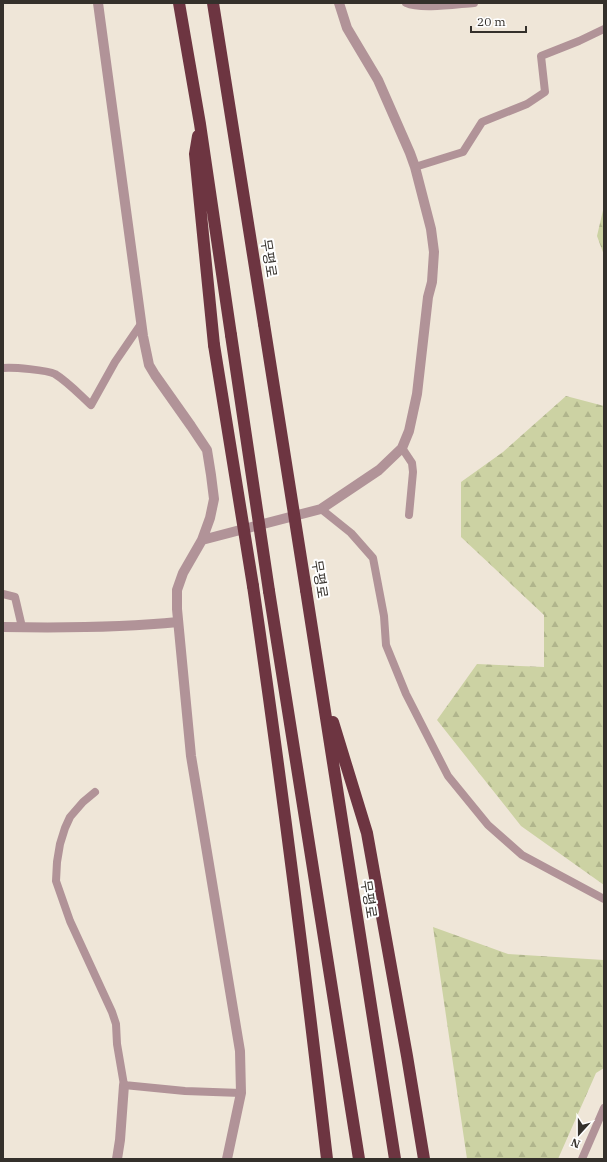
<svg xmlns="http://www.w3.org/2000/svg" width="607" height="1162" font-family="'IBM Plex Serif','Noto Sans KR',serif">
<defs>
<pattern id="forest-firs" width="22" height="20" patternUnits="userSpaceOnUse"><rect width="22" height="20" fill="#ccd2a3"/><path d="M5 1l3.5 6h-7zM16 11l3.5 6h-7z" fill="#b0b58c"/></pattern>
</defs>
<rect width="100%" height="100%" fill="#efe6d8"/>
<path fill="url(#forest-firs)" d="M604,206V255L597,236Z
M566,396L604,406V885L521,826L437,720L477,664L544,667V615L461,537V482L503,452Z
M433,927L508,954L604,960V1068L596,1073L558,1159H467Z"/>
<g fill="none" stroke-linecap="round" stroke-linejoin="round">
<path stroke="#b19398" stroke-width="8" d="M406,3C421,10 458,4 474,3
M415,167L463,152L482,122L527,104L545,92L541,56L579,41L604,29
M3,368C13,367 47,370 55,374C68,382 80,395 91,405L115,362L141,324
M402,448L412,463L413,472L409,515
M321,509L351,533L373,558L384,616L386,645L406,694L448,776L488,825L522,855L604,899
M3,594L15,597L22,627
M95,792L83,802L70,817L65,828L60,844L57,862L56,881L70,921L112,1012L116,1024L117,1044L124,1085L185,1091L241,1093
M582,1159L604,1108"/>
<path stroke="#b19398" stroke-width="10" d="M98,3L143,336L149,365L155,375L191,426L207,450L211,475L214,499L210,518L202,540L183,573L177,590V609L191,756L240,1051L241,1093L227,1159
M202,540L321,509L379,470L402,448L409,431L417,394L428,297L432,282L434,252L431,229L415,167L410,153L378,80L347,28L339,3
M3,627C61,628 120,628 178,622
M117,1159L120,1140L124,1085"/>
<path stroke="#6d3541" stroke-width="12" d="M179,3L200,124L231,335
M213,3L264,324
M198,136L195,154L214,345
M253,586C281,777 305,968 327,1159
M306,590L395,1159
M269,591L359,1159
M333,722L367,833L407,1056L424,1159"/>
<path stroke="#6d3541" stroke-width="12" d="M264,324L306,590
M231,335L269,591
M214,345L253,586"/>
</g>
<g text-anchor="middle" dominant-baseline="central" stroke-width="4" stroke-linejoin="round" paint-order="stroke">
<g font-size="14" fill="#34302b" stroke="#fff">
<text transform="translate(269 258) rotate(81)">무평로</text>
<text transform="translate(320 579) rotate(81)">무평로</text>
<text transform="translate(369 899) rotate(81)">무평로</text>
</g>
</g>
<rect width="607" height="1162" fill="none" stroke="#34302b" stroke-width="8"/>
<g transform="translate(579 1134) rotate(201)" stroke="#ffffff" stroke-width="3" paint-order="stroke">
<path d="M0-3L7 15L0 10L-7 15Z" fill="#34302b"/>
<text y="-6" font-size="11" font-weight="bold" text-anchor="middle" fill="#34302b">N</text>
</g>
<path d="M471 26v6h55v-6" fill="none" stroke="#34302b" stroke-width="2"/>
<text x="477" y="26" font-size="12" fill="#34302b" stroke="#ffffff" stroke-width="3" paint-order="stroke">20 m</text>
</svg>
